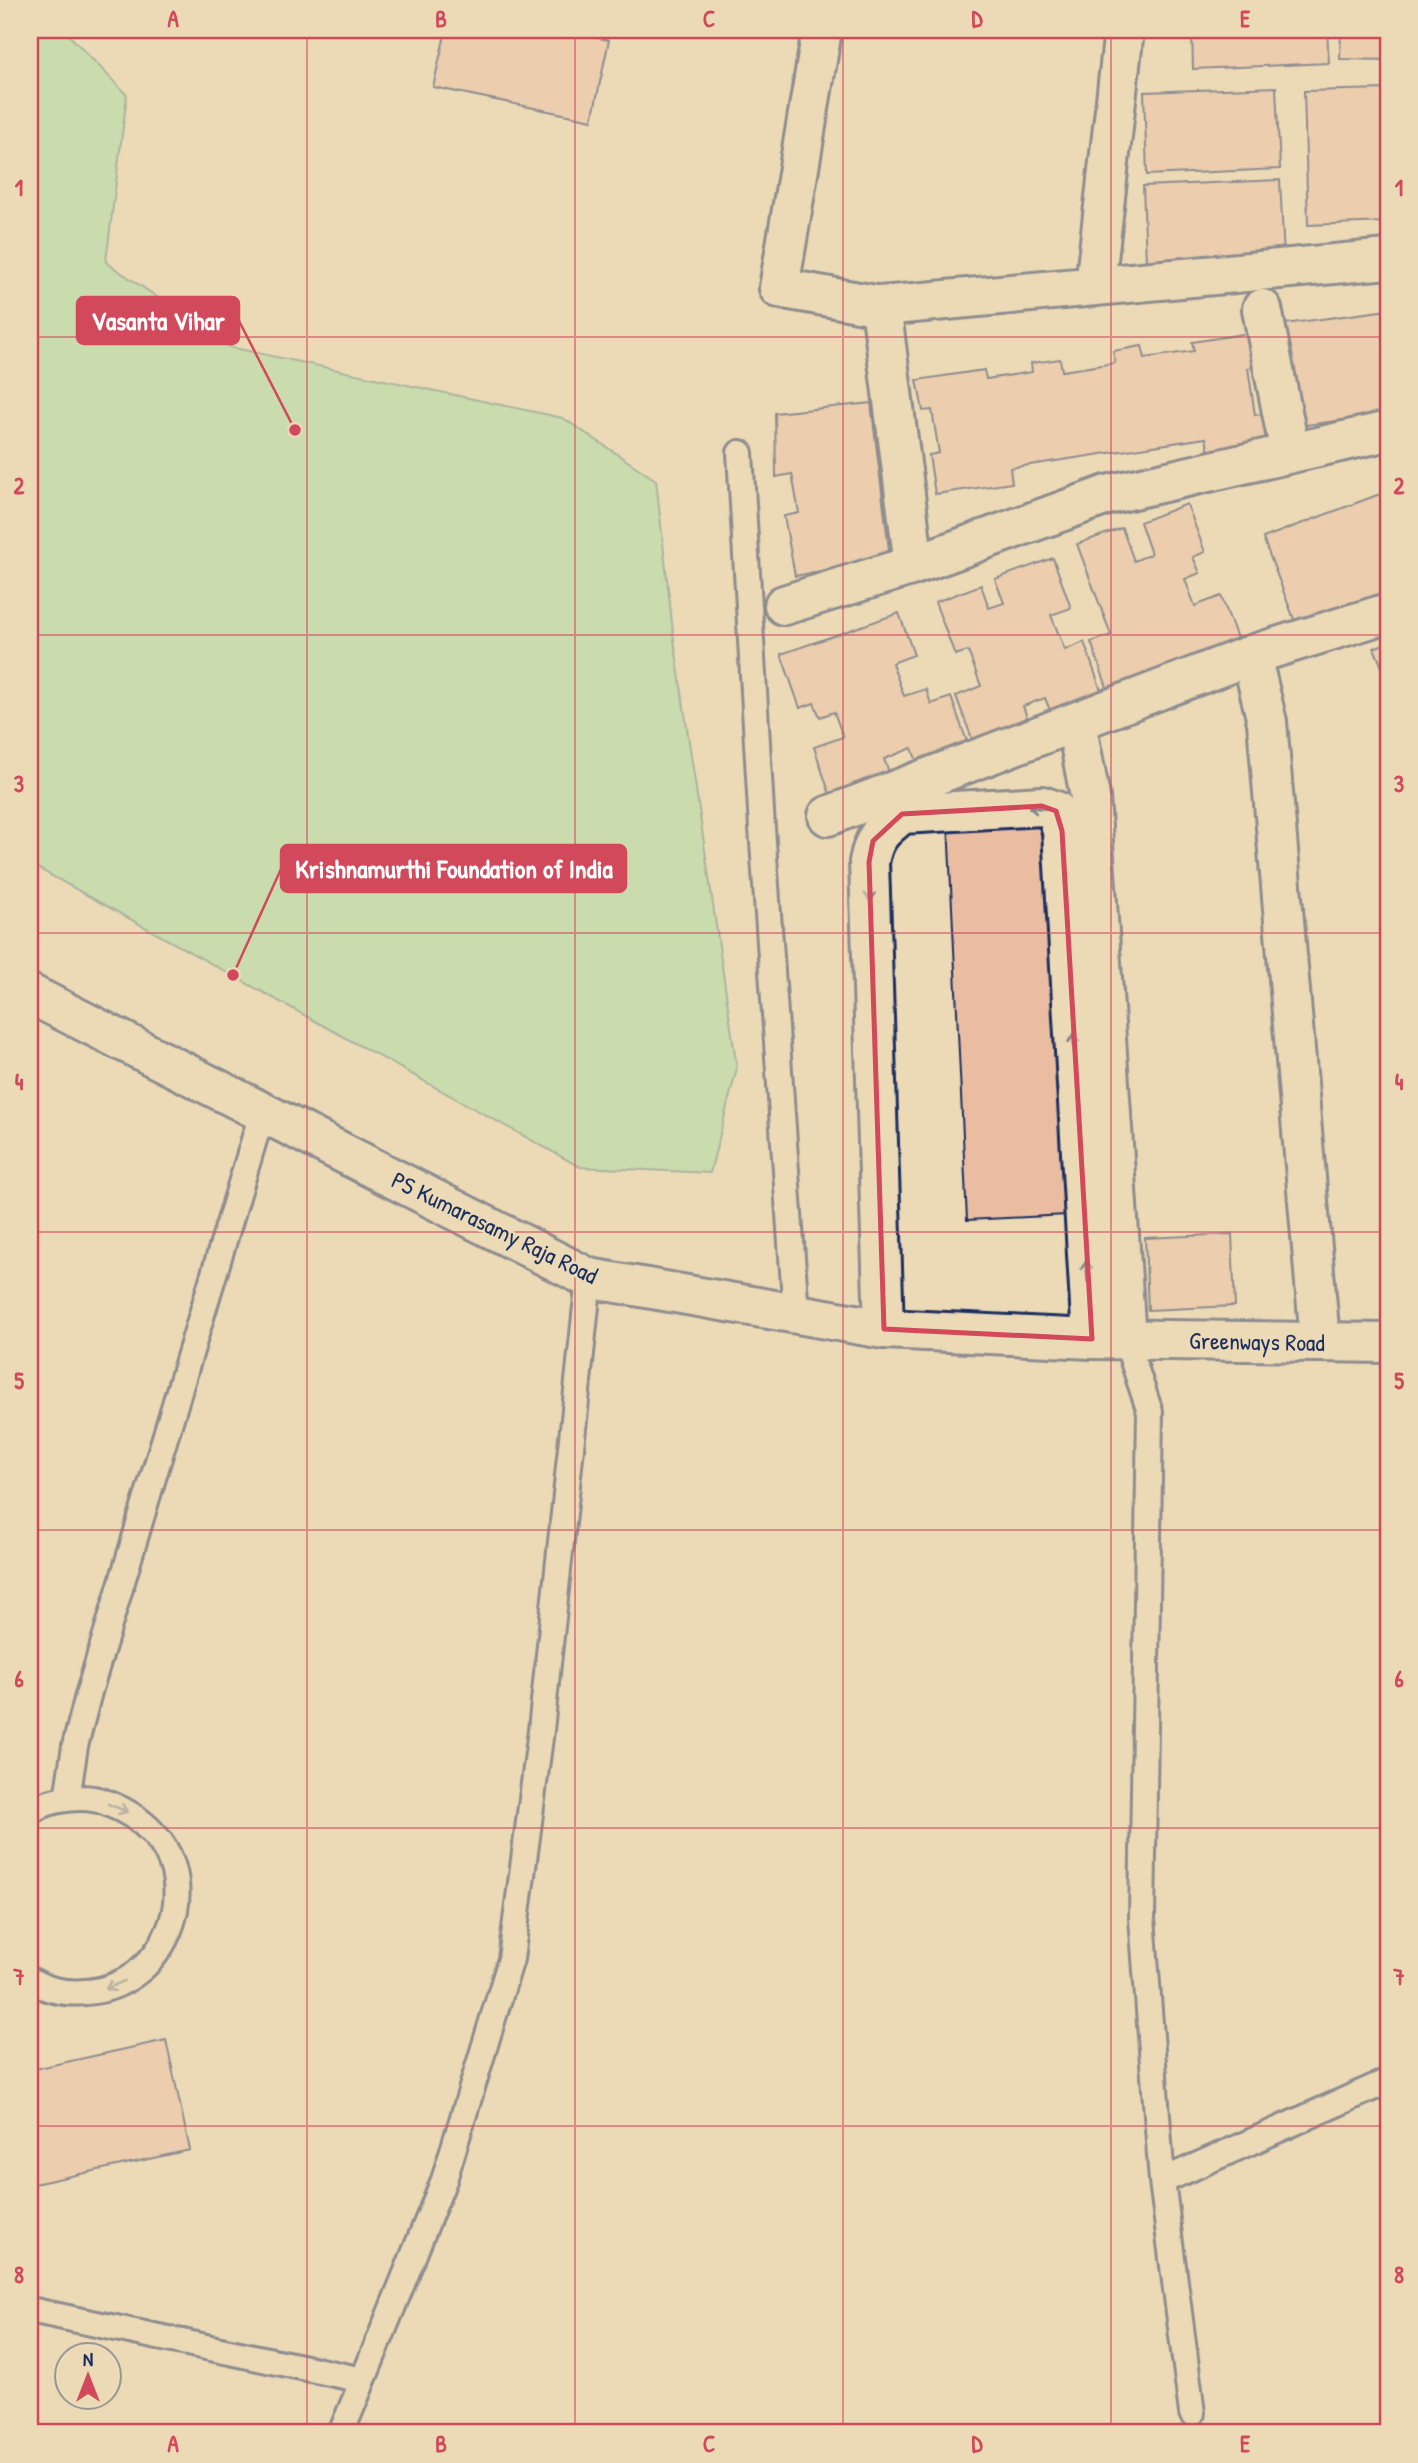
<svg xmlns="http://www.w3.org/2000/svg" width="1418" height="2463" font-family="'Patrick Hand',sans-serif">
<rect width="100%" height="100%" fill="#ecdab7"/>
<filter id="ink" filterUnits="userSpaceOnUse"><feTurbulence type="fractalNoise" baseFrequency=".0143" numOctaves="2"/><feDisplacementMap in="SourceGraphic" scale="14" xChannelSelector="R" yChannelSelector="G"/><feConvolveMatrix kernelMatrix="1 2 1 2 8 2 1 2 1" color-interpolation-filters="sRGB"/></filter>
<g filter="url(#ink)">
<path fill="#9fdba2" stroke="#5d8580" stroke-width="2" d="M64,30L127,95L106,262L230,347L563,418L656,480L673,632L737,1068L710,1173L580,1167L30,864V35Z"/>
<path fill="#eabda3" stroke="#1b2f5e" stroke-width="2" d="M446,30H579L578,34L609,40L592,120L433,87Z
M1192,30H1327L1329,63L1193,69Z
M1341,30H1388V60L1340,59Z
M1276,87L1280,169L1147,175L1144,92Z
M1388,89V222L1308,225L1304,91Z
M1280,180L1284,257L1146,263L1143,186Z
M1388,310V414L1299,426L1284,324Z
M1250,333L1255,367L1248,368L1255,415L1262,414L1267,444L1209,453L1206,438L1010,468L1012,483L935,494L929,455L939,453L932,410L923,411L917,380L984,370L986,379L1032,372L1031,363L1060,359L1062,371L1115,363L1113,351L1142,346L1145,358L1194,351L1192,342Z
M871,403L890,558L795,576L784,516L799,513L792,474L776,477L775,413Z
M1388,491V601L1300,635L1263,538Z
M1187,504L1205,552L1193,557L1200,573L1185,579L1195,606L1221,596L1240,646L1109,693L1091,642L1111,635L1077,544L1122,528L1134,561L1151,554L1140,522Z
M1053,558L1071,608L1051,615L1065,650L1084,642L1103,696L1052,715L1045,698L1023,706L1029,723L974,744L956,696L981,686L968,651L955,655L935,602L981,585L989,608L1004,603L995,579Z
M899,613L914,655L892,663L904,696L926,689L931,704L951,697L970,750L919,768L912,748L884,759L891,777L831,798L814,747L843,737L834,712L820,717L814,703L800,708L781,654Z
M1388,642V681L1374,648Z
M1047,819L1067,1215L967,1220L948,824Z
M1232,1234L1235,1306L1148,1310L1145,1238Z
M166,2040L190,2150L30,2185V2119L37,2118L30,2086V2070Z"/>
<g fill="none" stroke-linecap="round" stroke-linejoin="round">
<g stroke="#1b2f5e" stroke-width="30">
<path id="lane" d="M740,453L762,828L796,1314
M1126,1340L1150,1412L1142,1918L1162,2181L1192,2413
M67,1799L75,1746L89,1692L263,1110
M30,1812C49,1798 86,1794 107,1803C125,1810 139,1818 152,1832C207,1889 163,1987 86,1992C67,1994 47,1990 30,1980
M1162,2181L1388,2081
M30,2310L363,2380L341,2433
M363,2380L444,2180L511,1959L541,1730L589,1278"/>
</g>
<g stroke="#1b2f5e" stroke-width="44">
<path id="street" d="M822,30L779,288L881,306L1388,259
M1095,286L1124,30
M881,306L914,565
M1262,309L1290,453
M784,605L914,565L1107,495L1388,431
M1251,655L1267,722L1320,1341
M1076,722L1090,797L1126,1340
M828,816L1251,655L1388,613
M884,1329L869,862C874,836 882,830 902,814L1042,806L1056,811L1062,831L1092,1339"/>
</g>
<g stroke="#1b2f5e" stroke-width="44">
<path id="secondary" d="M30,994L589,1278L884,1329L1092,1339L1388,1343"/>
</g>
<use href="#lane" stroke="#ecdab7" stroke-width="24"/>
<use href="#street" stroke="#ecdab7" stroke-width="38"/>
<use href="#secondary" stroke="#ecdab7" stroke-width="38"/>
</g>
<defs><path id="oneway-shaft" d="M-6 0H5M1.5-3L5.5 0L1.5 3" fill="none" stroke-width="1.6" stroke-linecap="round" stroke-linejoin="round" transform="scale(1.75)"/></defs>
<g stroke="#84848a">
<use href="#oneway-shaft" transform="translate(1039 808) rotate(-175)"/>
<use href="#oneway-shaft" transform="translate(870 891) rotate(88)"/>
<use href="#oneway-shaft" transform="translate(1074 1044) rotate(-94)"/>
<use href="#oneway-shaft" transform="translate(1087 1271) rotate(-94)"/>
<use href="#oneway-shaft" transform="translate(118 1808) rotate(22)"/>
<use href="#oneway-shaft" transform="translate(115 1985) rotate(156)"/>
</g>
</g>
<path d="M0 0H1418V2463H0ZM1042,806L1056,811L1062,831L1092,1339L884,1329L869,862L873,841L902,814Z" fill="#ecdab7" fill-opacity=".55" fill-rule="evenodd"/>
<path fill="none" stroke="#d1495b" stroke-width="5" stroke-linejoin="round" d="M1042,806L1056,811L1062,831L1092,1339L884,1329L869,862L873,841L902,814Z"/>
<path fill="none" stroke="#d1495b" stroke-width="2" stroke-opacity="0.55" d="M307,30V2433M575,30V2433M843,30V2433M1111,30V2433M30,337H1388M30,635H1388M30,933H1388M30,1232H1388M30,1530H1388M30,1828H1388M30,2126H1388"/>
<g text-anchor="middle" dominant-baseline="central" stroke-width="5" stroke-linejoin="round" paint-order="stroke">
<g font-size="24" fill="#1b2f5e" stroke="#ecdab7">
<text transform="translate(495 1227) rotate(26)">PS Kumarasamy Raja Road</text>
<text transform="translate(1257 1341) rotate(1)">Greenways Road</text>
</g>
</g>
<path fill="none" stroke="#d1495b" stroke-width="2.5" d="M295 430L239 321M233 975L281 869"/>
<g fill="#d1495b" stroke="#ecdab7" stroke-width="2.5">
<circle cx="295" cy="430" r="7"/>
<circle cx="233" cy="975" r="7"/>
</g>
<g fill="#d1495b" stroke="#d1495b" stroke-width="2.5">
<rect x="77" y="297" width="162" height="47" rx="7"/>
<rect x="281" y="845" width="345" height="47" rx="7"/>
</g>
<g font-size="26" text-anchor="middle" font-weight="bold" fill="#fff">
<text x="158" y="330">Vasanta Vihar</text>
<text x="454" y="878">Krishnamurthi Foundation of India</text>
</g>
<rect width="1418" height="2463" fill="none" stroke="#ecdab7" stroke-width="77"/>
<g transform="translate(88 2376)"><circle r="33" fill="#ecdab7" stroke="#989693" stroke-width="2"/>
<path d="M0-5L12 26L0 18L-12 26Z" fill="#d1495b"/>
<text y="-10" font-size="19" font-weight="bold" text-anchor="middle" fill="#1b2f5e">N</text>
</g>
<rect x="38" y="38" width="1342" height="2386" fill="none" stroke="#d1495b" stroke-width="2.5"/>
<g font-size="23" text-anchor="middle" font-weight="bold" fill="#d1495b">
<text x="173" y="27">A</text>
<text x="441" y="27">B</text>
<text x="709" y="27">C</text>
<text x="977" y="27">D</text>
<text x="1245" y="27">E</text>
<text x="19" y="196">1</text>
<text x="1399" y="196">1</text>
<text x="19" y="494">2</text>
<text x="1399" y="494">2</text>
<text x="19" y="792">3</text>
<text x="1399" y="792">3</text>
<text x="19" y="1090">4</text>
<text x="1399" y="1090">4</text>
<text x="19" y="1389">5</text>
<text x="1399" y="1389">5</text>
<text x="19" y="1687">6</text>
<text x="1399" y="1687">6</text>
<text x="19" y="1985">7</text>
<text x="1399" y="1985">7</text>
<text x="19" y="2283">8</text>
<text x="1399" y="2283">8</text>
<text x="173" y="2452">A</text>
<text x="441" y="2452">B</text>
<text x="709" y="2452">C</text>
<text x="977" y="2452">D</text>
<text x="1245" y="2452">E</text>
</g>
</svg>
